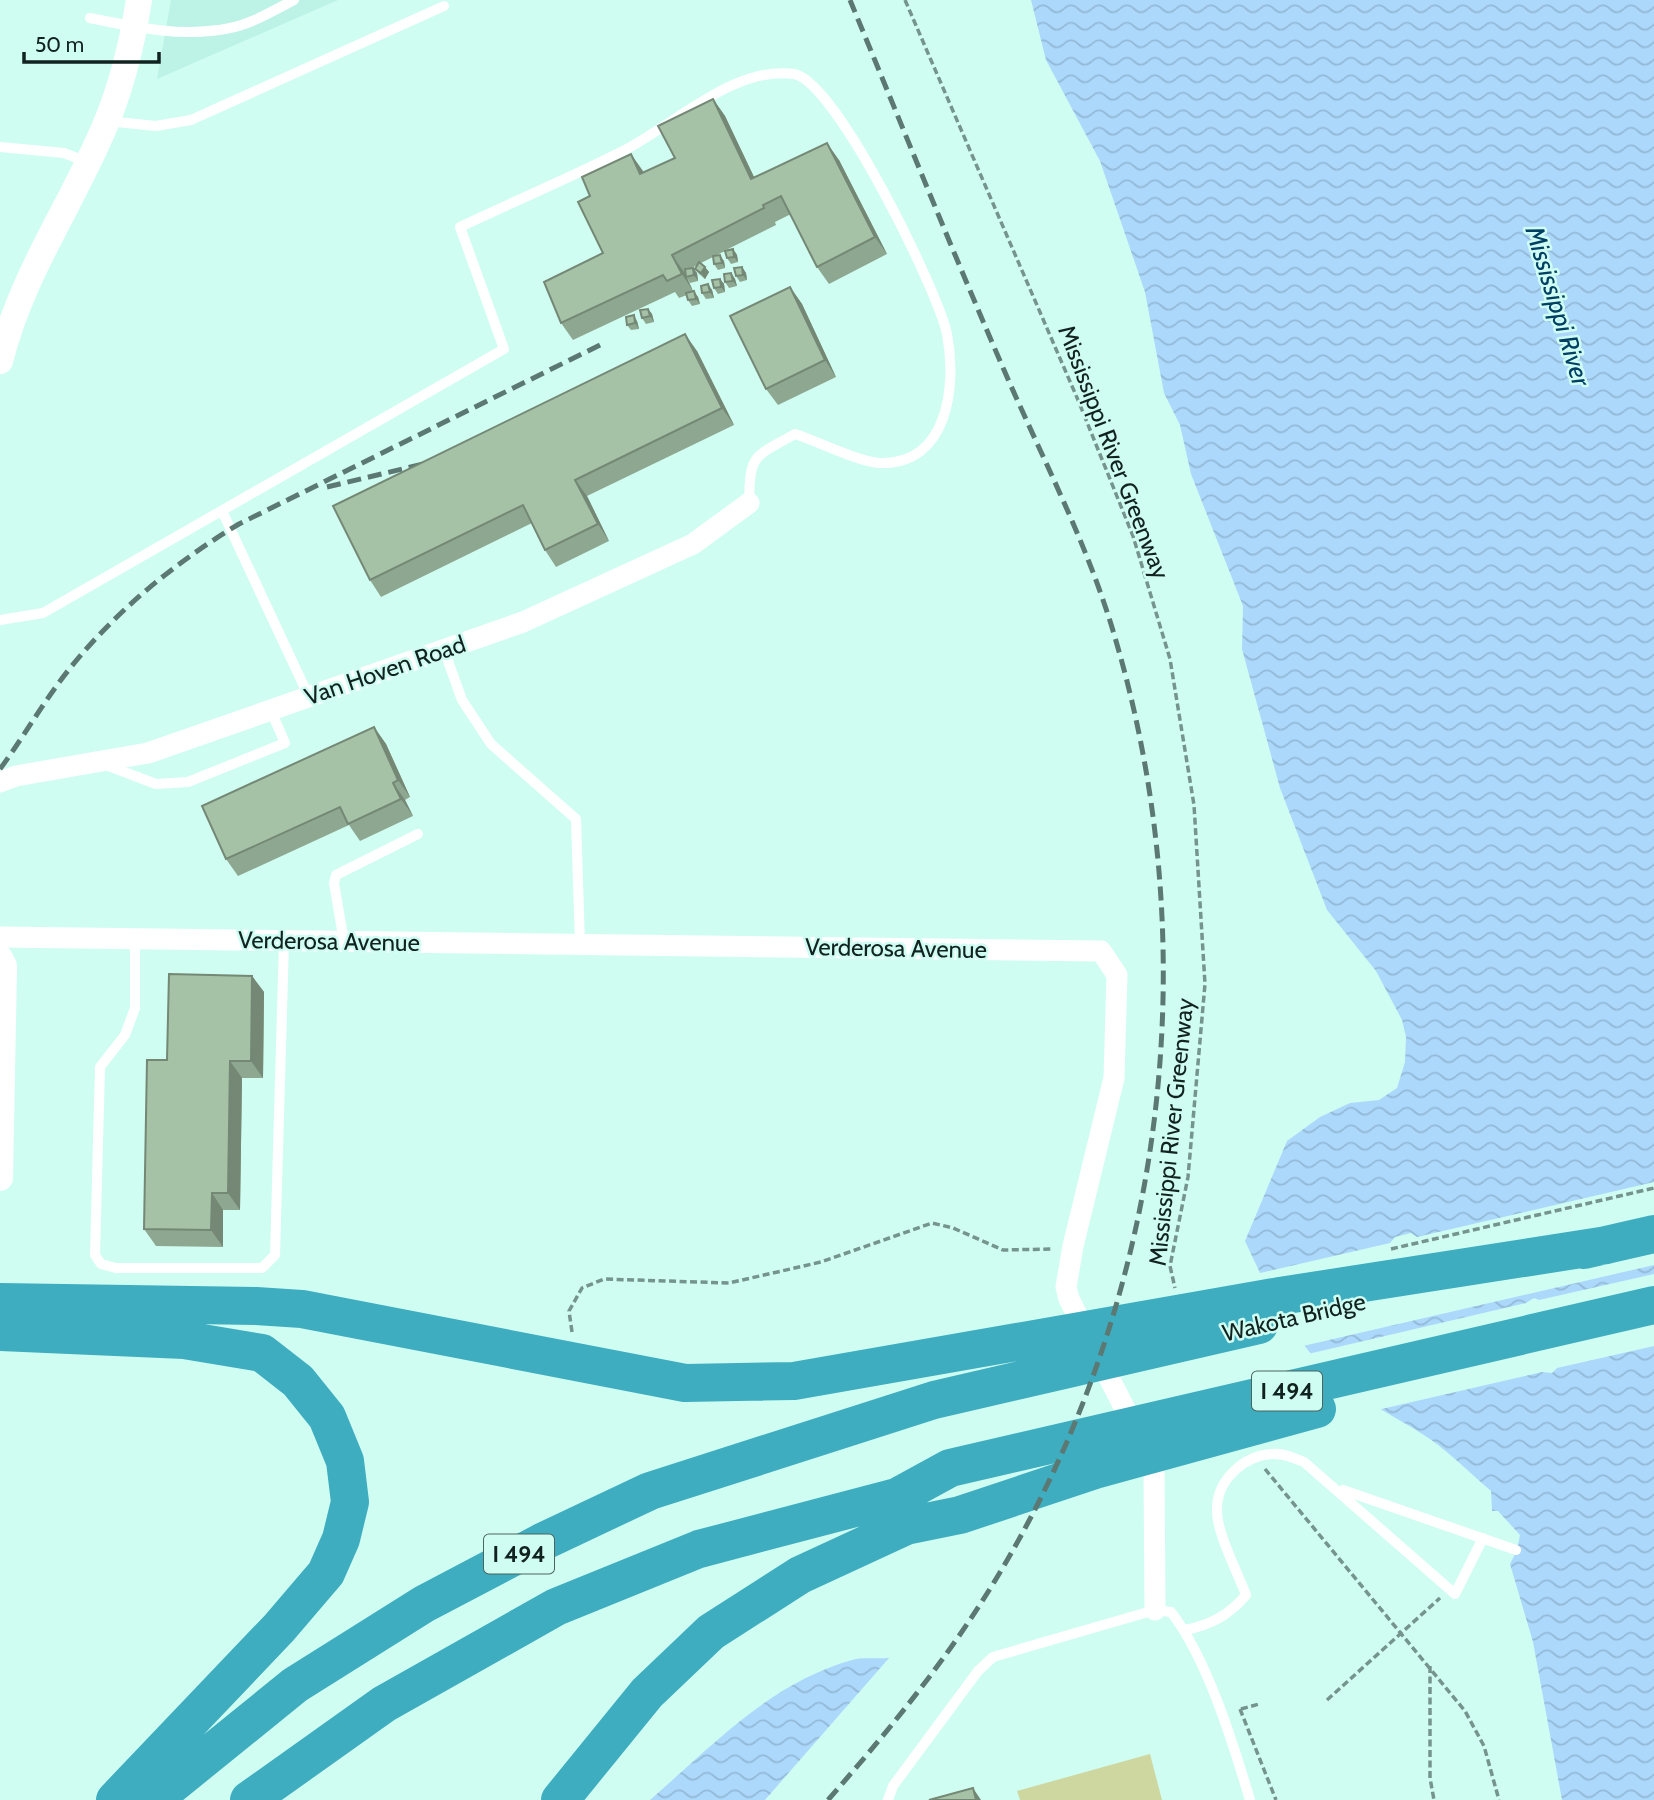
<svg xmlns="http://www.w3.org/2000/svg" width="1654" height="1800" font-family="Cabin,sans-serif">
<defs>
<pattern id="water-waves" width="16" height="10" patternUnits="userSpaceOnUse" patternTransform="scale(1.75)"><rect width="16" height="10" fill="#acd8fb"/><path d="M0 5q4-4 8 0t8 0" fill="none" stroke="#93b9d7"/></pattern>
</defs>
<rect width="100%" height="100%" fill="#d0fdf2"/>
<path fill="#bcf3e6" d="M171,0H338L157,79Z"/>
<path fill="#ced7a0" d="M1150,1754L1162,1800H1020L1017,1791Z"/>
<path fill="url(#water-waves)" d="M1031,0H1654V1800H1562L1533,1642L1510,1564L1517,1550L1520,1535L1498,1511H1492L1491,1491C1471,1474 1451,1454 1430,1439C1393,1414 1351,1397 1320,1364C1287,1328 1265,1285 1245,1241L1287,1141L1320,1117L1350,1103L1379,1100L1397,1088L1405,1062L1406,1037L1402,1020L1376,971L1327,910L1280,788L1242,649L1243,606L1191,474L1180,425L1164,393L1145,292L1100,161L1046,60Z
M889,1658L765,1800H650C712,1746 770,1683 852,1660C863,1657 877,1659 889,1658Z"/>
<path fill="#d0fdf2" d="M1654,1182V1265L1303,1346L1267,1297L1256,1274L1390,1243L1395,1237L1411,1233L1417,1237Z
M1654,1274V1346L1557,1368L1552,1373L1542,1372L1373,1411L1318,1367L1308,1354L1526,1303L1534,1298L1539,1300Z"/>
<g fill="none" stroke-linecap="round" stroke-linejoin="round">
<path stroke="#75948d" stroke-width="3.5" stroke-dasharray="7 3.5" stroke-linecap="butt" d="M905,0L1078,400L1133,536L1170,659L1194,805L1205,984L1188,1177L1170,1266L1175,1288
M1391,1249L1654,1188
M572,1332L569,1311L582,1288L604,1279L729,1283L821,1262L932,1223L953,1228L1003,1250L1053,1249
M1265,1469L1465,1711L1484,1746L1499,1800
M1430,1666V1778L1434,1800
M1327,1700L1440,1598
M1240,1709L1276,1800
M1241,1709L1259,1704"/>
<path stroke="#fff" stroke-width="10" d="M90,18C134,27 184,38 230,28C252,24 274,10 294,0
M107,121L156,126L191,120L444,6
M0,147L64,153L87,162
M222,511L309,697
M0,620L43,613L504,349L460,227C513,202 567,179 619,153C671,128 733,65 794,74C836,81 938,291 947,334C957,386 948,465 880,463C859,462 817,441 795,434C753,458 750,453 749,503
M444,650L462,700L491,744L576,819L580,944
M106,765L156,784L188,782L285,743L271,711
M135,939V1008L125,1035L100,1067L95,1255L101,1264L116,1268H262L275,1255L284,941
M344,942L334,883L336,875L418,834
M1343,1490L1516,1550
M1185,1630C1211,1625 1229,1615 1246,1595C1238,1573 1216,1532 1217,1509C1217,1479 1245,1455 1273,1454C1284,1453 1294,1458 1304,1462L1455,1594L1483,1538
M888,1800L893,1786L978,1671L993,1657L1155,1610L1171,1612C1207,1658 1233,1743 1250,1800"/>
<path stroke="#fff" stroke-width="21" d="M0,782L16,776L148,753L523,622L693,544L749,503
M0,937L1101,951L1117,975L1114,1078L1073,1246L1066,1287L1069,1299L1154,1466L1155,1610"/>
<path stroke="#fff" stroke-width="26" d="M0,361C22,274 70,208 104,128C122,87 132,44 139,0
M0,958L4,966L0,1178"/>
<path stroke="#3eadc0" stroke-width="38" d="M1584,1250L1654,1234
M0,1302L256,1306L302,1309L685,1383L794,1381L1280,1296L1607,1245
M0,1332L184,1340L262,1353L298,1381L327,1417L345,1461L350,1502L341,1539L326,1573L279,1628L115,1800
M153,1800L295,1685L424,1604L542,1542L650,1491L934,1400L1259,1325
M249,1800L384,1704L556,1607L699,1549L897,1497L950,1468L1654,1305
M560,1800L647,1693L711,1632L800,1575L906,1526L960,1515L1095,1470L1317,1409"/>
<path stroke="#5c7872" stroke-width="5" stroke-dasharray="14 7" stroke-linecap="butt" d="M327,487L440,460
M0,769C25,735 45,699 71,667C118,609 176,562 239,524L604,343
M828,1800C891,1728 950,1656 999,1574C1166,1296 1207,952 1116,641C1089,546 1043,460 1004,370C951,248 901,123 850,0"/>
</g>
<path fill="#8ea790" d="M713,99L725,116L754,177L839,160L887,254L829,284L817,267L791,214L775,222L776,225L726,250L733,249L737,255L738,262L731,264L727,258L725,251L715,256L724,261L725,268L718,270L714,264L713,257L701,263L705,267L709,272L705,279L699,274L695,269L697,265L692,268L697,273L698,281L690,283L687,277L693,291L698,297L700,304L692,306L688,300L687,295L679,298L675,292L573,340L561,323L603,253L675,158Z
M742,267L746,273L747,280L740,282L736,276Z
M731,273L735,279L737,286L729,288L725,282Z
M720,279L724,284L725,292L718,294L714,288Z
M708,284L712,290L714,298L706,299L702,293Z
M790,287L802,304L836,377L778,405L766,389Z
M648,309L652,314L654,322L646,324L642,318Z
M637,321L639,329L631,330L627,325Z
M697,351L734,425L587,496L609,541L556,567L545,550L532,523L381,597L370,580Z
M374,727L386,744L410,797L405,800L413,816L360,841L349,825L238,876L226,859Z
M252,976L264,992L263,1078H242L240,1210H223V1247L156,1246L144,1229Z"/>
<path fill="#748875" d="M713,99L725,116L763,196L751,179Z
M827,143L839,160L887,254L875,237Z
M631,154L643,171L652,191L640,174Z
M733,249L737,255L738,262L734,257Z
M672,255L684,272L693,291L682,274Z
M720,255L724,261L725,268L722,263Z
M705,267L709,272L705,279L701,273Z
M742,267L746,273L747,280L743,275Z
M693,268L697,273L698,281L694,275Z
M731,273L735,279L737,286L733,281Z
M720,279L724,284L725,292L721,287Z
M708,284L712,290L714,298L710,292Z
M790,287L802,304L836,377L825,360Z
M694,291L698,297L700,304L696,299Z
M648,309L652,314L654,322L650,316Z
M634,315L637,321L639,329L635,323Z
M685,334L697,351L734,425L722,408Z
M575,480L587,496L609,541L598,524Z
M374,727L386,744L410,797L398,780Z
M393,783L405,800L413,816L401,799Z
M252,976L264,992L263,1078L251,1061Z
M230,1061L242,1078L240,1210L228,1193Z
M212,1193L223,1210V1247L211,1230Z
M973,1788L981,1800H976Z"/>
<path fill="#a5c2a7" stroke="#748875" stroke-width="2" d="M713,99L751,179L827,143L875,237L817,267L781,196L763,205L764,208L672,255L682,274L667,281L663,275L561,323L544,282L603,253L578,202L590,196L582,177L631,154L640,174L675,158L658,126Z
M733,249L734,257L727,258L725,251Z
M720,255L722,263L714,264L713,256Z
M699,262L705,267L701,273L695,269Z
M742,267L743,275L736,276L734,268Z
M693,268L694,275L686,277L685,269Z
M731,273L733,281L725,282L724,274Z
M720,279L721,287L714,288L712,280Z
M708,284L710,292L702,293L701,286Z
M790,287L825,360L766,389L730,316Z
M694,291L696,299L688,300L686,293Z
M648,309L650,316L642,318L640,310Z
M634,315L635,323L627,325L626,317Z
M685,334L722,408L575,480L598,524L545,550L523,505L370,580L333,506Z
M374,727L398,780L393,783L401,799L348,824L340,807L226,859L202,806Z
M169,974L252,976L251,1061H230L228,1193H212L211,1230L144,1229L147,1060H167Z
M973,1788L976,1800H929Z"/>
<g text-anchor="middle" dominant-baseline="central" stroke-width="5" stroke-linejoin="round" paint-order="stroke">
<g fill="#d0fdf2" stroke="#4a645e" stroke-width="2">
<rect x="1252" y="1371.5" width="70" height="39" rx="5"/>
<rect x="484" y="1534.5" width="70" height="39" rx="5"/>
</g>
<g font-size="23" font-weight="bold" fill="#11221f">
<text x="1287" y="1391">I 494</text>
<text x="519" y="1554">I 494</text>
</g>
<g font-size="24" fill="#11221f" stroke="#d0fdf2">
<text transform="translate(1114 452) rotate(69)">Mississippi River Greenway</text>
<text transform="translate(385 670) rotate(-19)">Van Hoven Road</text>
<text transform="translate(329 941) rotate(1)">Verderosa Avenue</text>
<text transform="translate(896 948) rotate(1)">Verderosa Avenue</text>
<text transform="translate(1171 1132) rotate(-84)">Mississippi River Greenway</text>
<text transform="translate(1294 1317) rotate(-13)">Wakota Bridge</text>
</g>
<g font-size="26" font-style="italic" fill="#014064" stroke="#d0fdf2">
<text transform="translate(1558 306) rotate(73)">Mississippi River</text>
</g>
</g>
<path d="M24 52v10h135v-10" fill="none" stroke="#11221f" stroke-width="3.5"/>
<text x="35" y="52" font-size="21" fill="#11221f" stroke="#d0fdf2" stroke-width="5" paint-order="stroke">50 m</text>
</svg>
